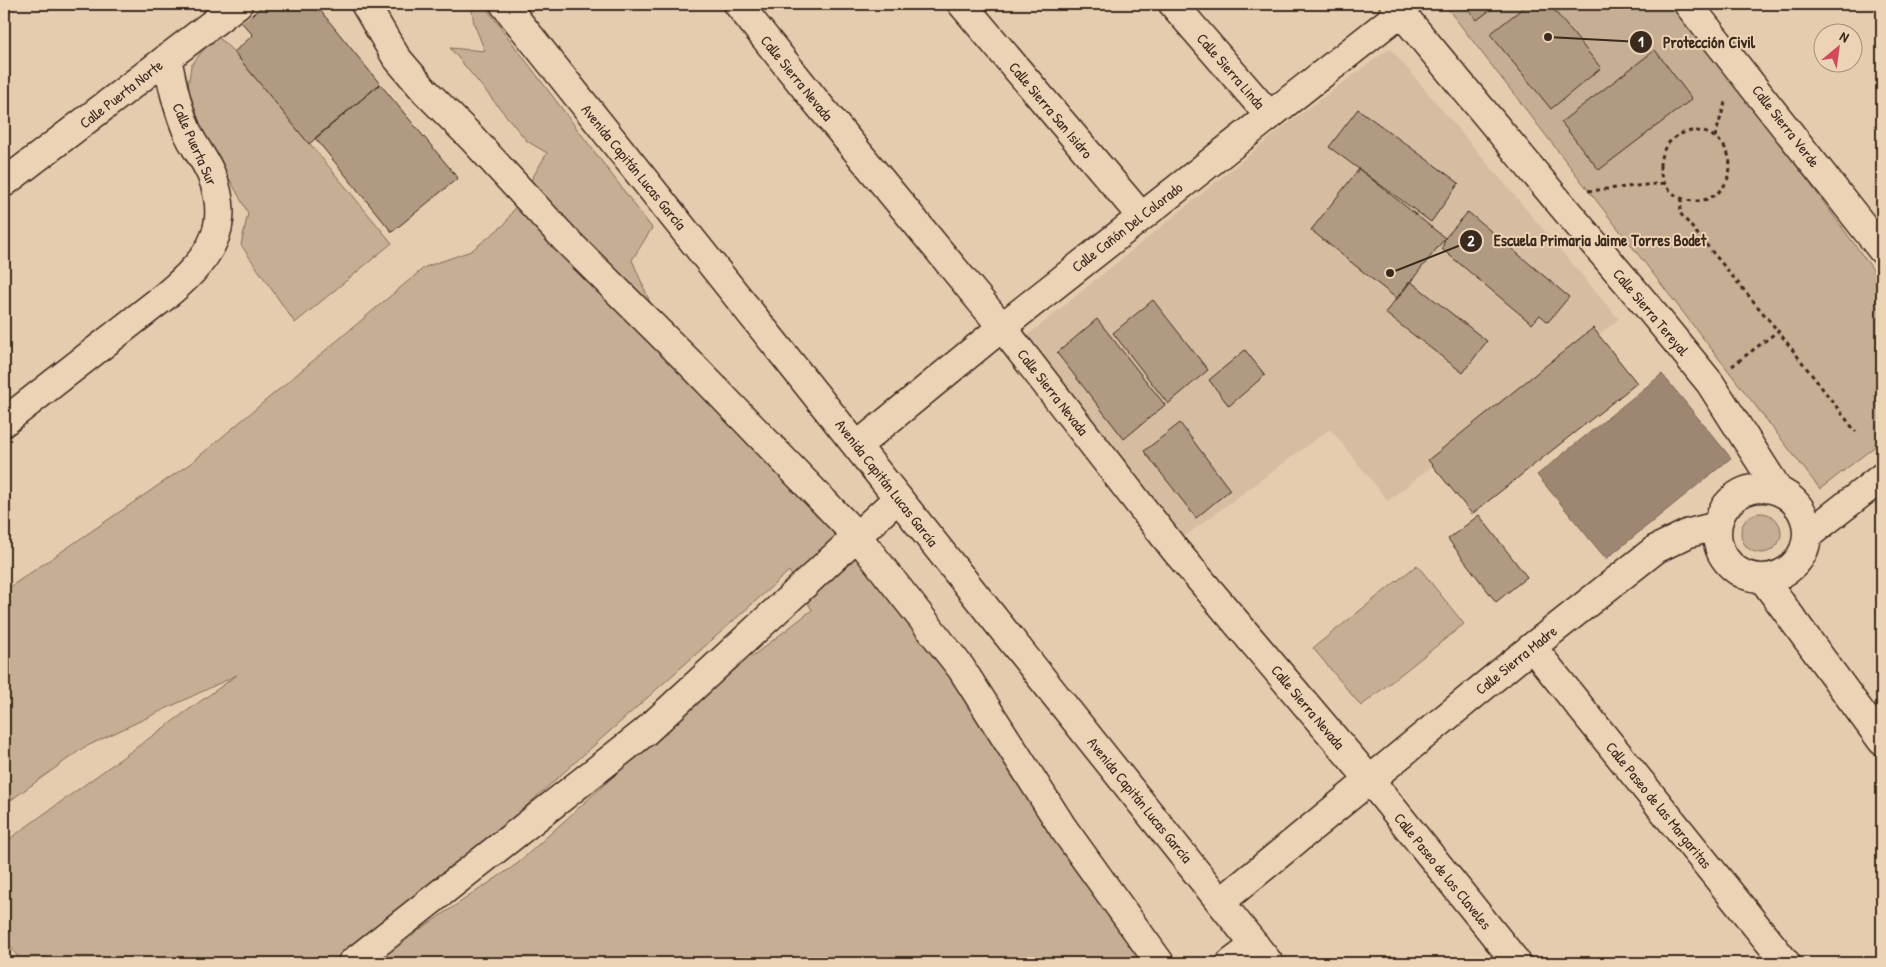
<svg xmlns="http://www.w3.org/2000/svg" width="1886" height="967" font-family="'Patrick Hand',sans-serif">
<rect width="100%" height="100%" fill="#e6ccaf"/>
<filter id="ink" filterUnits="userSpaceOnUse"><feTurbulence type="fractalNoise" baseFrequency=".02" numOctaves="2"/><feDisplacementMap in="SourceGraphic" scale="10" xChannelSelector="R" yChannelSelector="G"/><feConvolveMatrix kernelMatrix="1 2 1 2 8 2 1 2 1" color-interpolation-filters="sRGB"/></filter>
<g filter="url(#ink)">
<path fill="#d6bda2" d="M1390,48L1619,319L1388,501L1330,429L1181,539L1018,343L1287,124Z"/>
<path fill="#c6ae94" stroke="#806c59" d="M471,4H483L652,228L632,260L676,363L876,570L1152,963H370L517,864L706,692L812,610L789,571L411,909L336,963H22L4,937V849L12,837L237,675L83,748L4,805V591L191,463L425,267L471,251L505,224L547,153L527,141L450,48L485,51L474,24Z
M1444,4H1671L1730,74L1882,282V441L1820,489Z
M215,34L234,52L392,243L295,323L241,245L248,213L186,99L191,66Z
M1741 533a20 20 0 1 1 40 0a20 20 0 1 1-40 0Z
M1417,565L1464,624L1361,706L1313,648Z"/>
<path fill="#9d8772" stroke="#766250" d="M1662,374L1731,458L1606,559L1537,475Z"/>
<path fill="#b19a82" stroke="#3b2a1e" d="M265,4H315L380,84L309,144L234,52L253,35L242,23Z
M1464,4H1498L1477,20Z
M1528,4H1549L1601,68L1551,109L1490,34Z
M1655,50L1692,99L1599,170L1561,122Z
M380,84L458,178L392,232L315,138Z
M1358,109L1459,183L1431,222L1329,147Z
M1359,169L1445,238L1397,299L1311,230Z
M1468,212L1569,297L1548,322L1540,315L1532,324L1442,249L1445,238Z
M1410,281L1487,341L1463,373L1385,313Z
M1153,300L1208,370L1168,404L1113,333Z
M1097,319L1165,405L1124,439L1057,353Z
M1593,328L1637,383L1472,514L1428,460Z
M1245,350L1265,375L1229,406L1209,380Z
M1180,423L1230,490L1196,518L1144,451Z
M1479,515L1527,577L1496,602L1448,539Z"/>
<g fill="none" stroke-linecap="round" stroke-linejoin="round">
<g stroke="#3b2a1e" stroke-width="31">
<path id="minor" d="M365,4L396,57L425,91L472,138L565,239L696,369L857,536L961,668L1063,828L1160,963
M738,4L814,99L1002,327L1175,550L1369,779L1517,963
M962,4L1141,216
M1173,4L1269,115
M1394,4L1553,195L1643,301L1710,383L1779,491
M1688,4L1882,250
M4,183L238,4
M4,422L164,297C205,263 235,230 211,174C205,159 193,146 187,131C177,107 172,83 167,58
M857,446L1002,327L1401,12
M1717 533a45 45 0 1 1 90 0a45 45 0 1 1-90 0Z
M1808,535L1882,477
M1763,579L1882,741
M1532,647L1786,963
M1222,901L1532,647L1656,549L1689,533L1717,526
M352,963L645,732L898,498
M1231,963L1255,945"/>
</g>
<g stroke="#3b2a1e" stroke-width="31">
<path id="tertiary" d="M504,4L1269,963"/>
</g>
<path stroke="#3b2a1e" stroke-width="3" stroke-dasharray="4 4" stroke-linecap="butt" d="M1660 166a35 35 0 1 1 70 0a35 35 0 1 1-70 0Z
M1715,137L1726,99
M1588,191L1665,183
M1682,198L1680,213L1778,331
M1732,366L1778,331L1856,432"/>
<use href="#minor" stroke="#edd3b5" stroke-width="28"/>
<use href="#tertiary" stroke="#edd3b5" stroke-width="28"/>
</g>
</g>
<g text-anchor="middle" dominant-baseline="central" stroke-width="4" stroke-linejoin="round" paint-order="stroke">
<g font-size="15" fill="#3b2a1e" stroke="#edd3b5">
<text transform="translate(1231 71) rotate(49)">Calle Sierra Linda</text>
<text transform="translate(797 78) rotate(51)">Calle Sierra Nevada</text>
<text transform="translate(121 94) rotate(-38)">Calle Puerta Norte</text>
<text transform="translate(1051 110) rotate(50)">Calle Sierra San Isidro</text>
<text transform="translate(1786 126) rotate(52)">Calle Sierra Verde</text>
<text transform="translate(195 144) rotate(66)">Calle Puerta Sur</text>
<text transform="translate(634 167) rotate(51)">Avenida Capitán Lucas García</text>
<text transform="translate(1127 227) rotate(-38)">Calle Cañón Del Colorado</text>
<text transform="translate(1651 312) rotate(50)">Calle Sierra Tereyal</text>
<text transform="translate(1053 392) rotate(52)">Calle Sierra Nevada</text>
<text transform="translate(887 483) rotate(52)">Avenida Capitán Lucas García</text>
<text transform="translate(1516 660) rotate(-39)">Calle Sierra Madre</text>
<text transform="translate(1308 707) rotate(50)">Calle Sierra Nevada</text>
<text transform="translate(1140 800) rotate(51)">Avenida Capitán Lucas García</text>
<text transform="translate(1659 805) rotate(51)">Calle Paseo de las Margaritas</text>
<text transform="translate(1443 871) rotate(51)">Calle Paseo de los Claveles</text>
</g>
</g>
<path fill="none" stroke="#3b2a1e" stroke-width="2" d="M1548 37L1641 42M1390 273L1471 241"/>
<g fill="#3b2a1e" stroke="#edd3b5" stroke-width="2">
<circle cx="1548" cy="37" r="5"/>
<circle cx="1390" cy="273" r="5"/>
<circle cx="1641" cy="42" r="12"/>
<circle cx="1471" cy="241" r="12"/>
</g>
<g font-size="15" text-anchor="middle" font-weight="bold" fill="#fff">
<text x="1641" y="47">1</text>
<text x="1471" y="246">2</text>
</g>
<g font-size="16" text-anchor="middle" font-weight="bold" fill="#3b2a1e" stroke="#edd3b5" stroke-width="4" stroke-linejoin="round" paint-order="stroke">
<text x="1709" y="48">Protección Civil</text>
<text x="1600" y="246">Escuela Primaria Jaime Torres Bodet</text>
</g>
<rect width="1886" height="967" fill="none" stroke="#edd3b5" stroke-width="20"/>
<rect x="10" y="10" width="1866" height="947" fill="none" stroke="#3b2a1e" stroke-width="2" filter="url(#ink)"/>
<g transform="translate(1838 48) rotate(29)"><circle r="24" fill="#edd3b5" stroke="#a68f79"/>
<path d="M0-4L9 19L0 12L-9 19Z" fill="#d1495b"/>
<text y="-8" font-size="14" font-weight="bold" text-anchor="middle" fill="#3b2a1e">N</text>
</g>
</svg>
